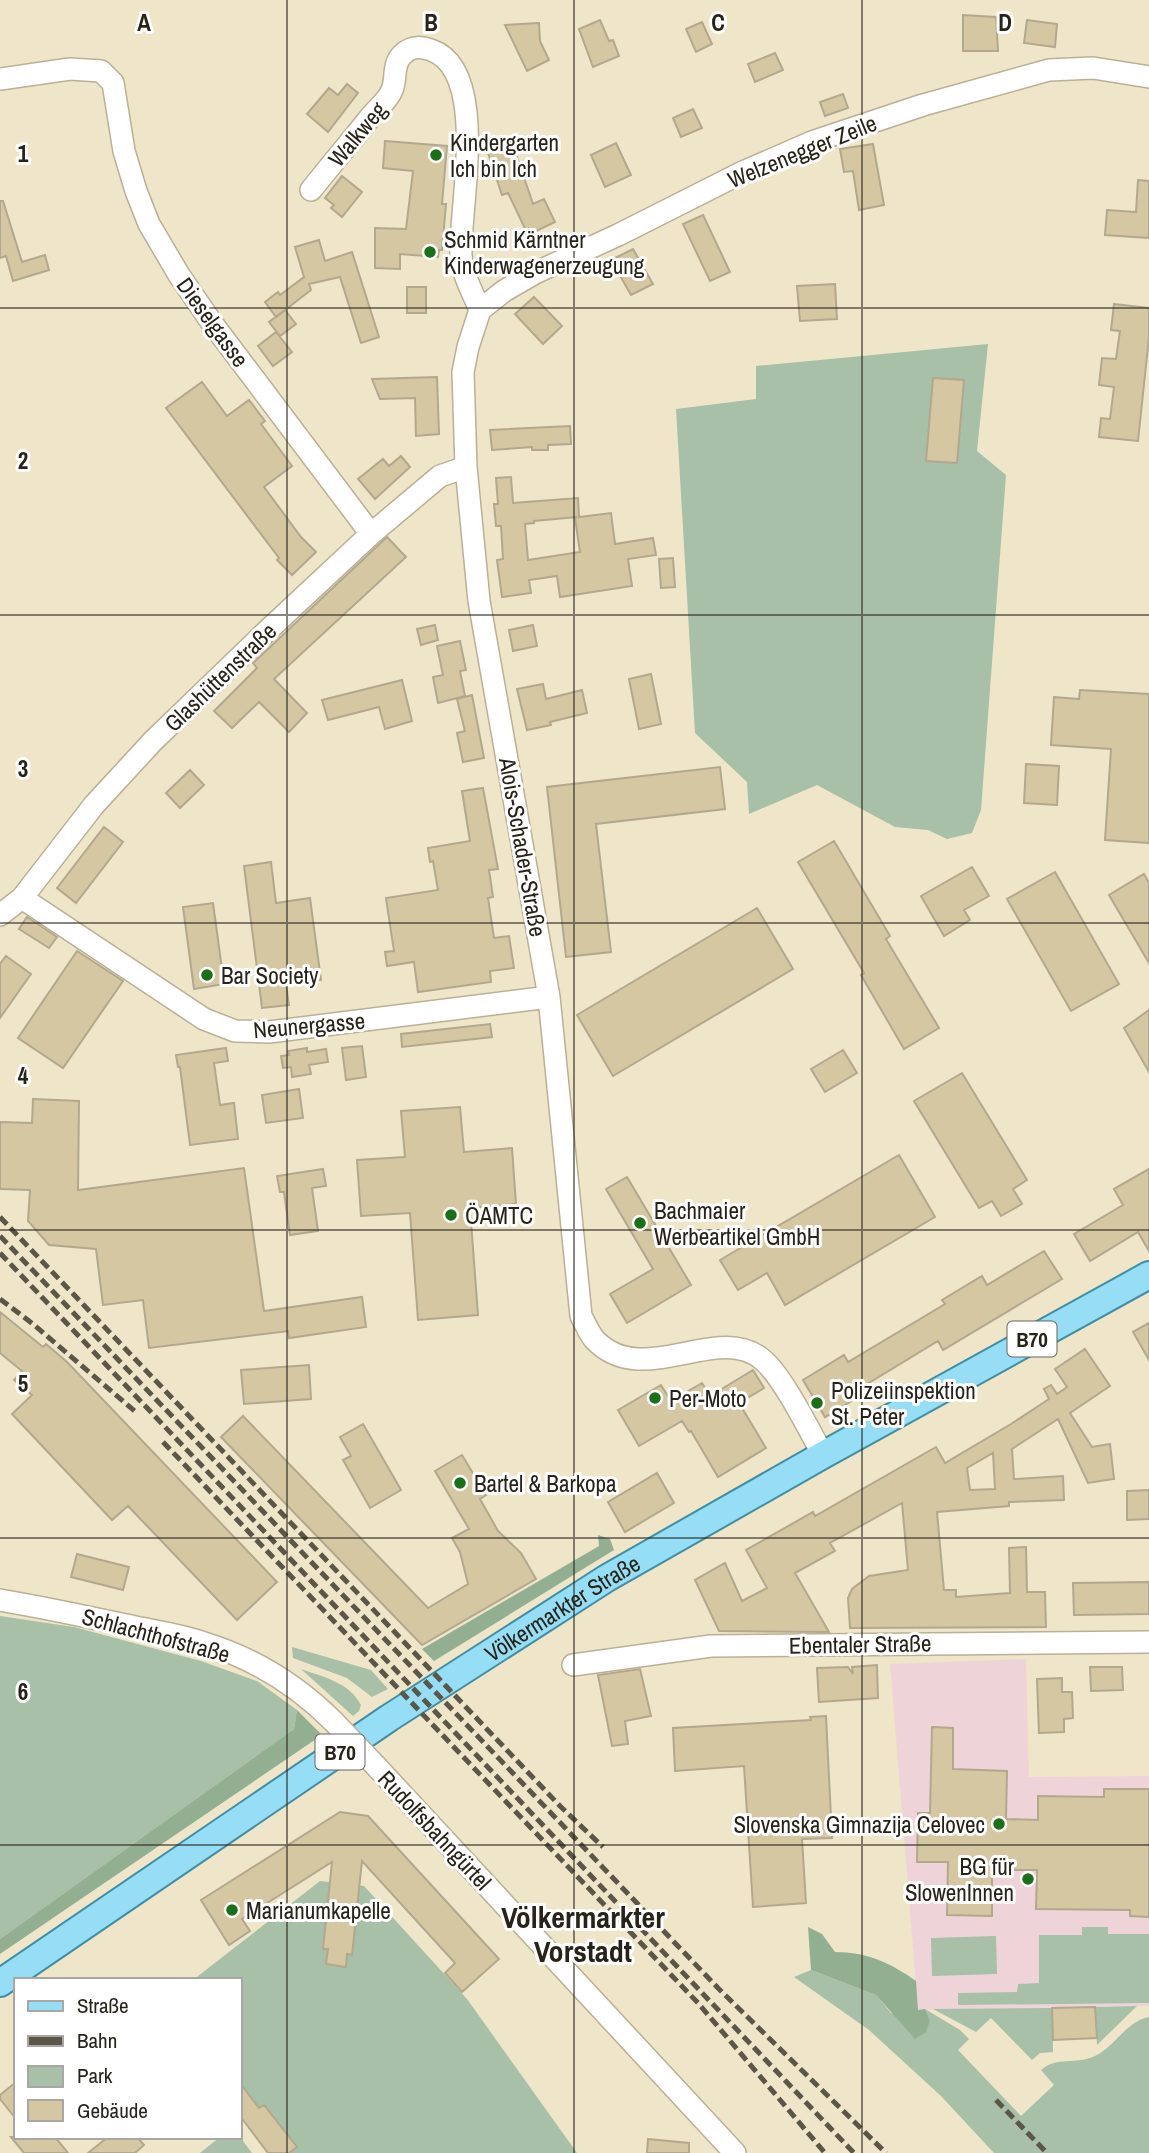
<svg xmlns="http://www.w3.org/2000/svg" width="1149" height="2153" font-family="'Archivo Narrow',sans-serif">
<rect width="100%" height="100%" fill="#efe5c9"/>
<path fill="#eed4d9" d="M1026,1659L1029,1777L1149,1776V2006L918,2010L890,1664Z"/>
<path fill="#a8bfa8" d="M988,344L977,451L1006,475L981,810L972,833L947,839L928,830L895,827L817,785L749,814L747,782L695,733L676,409L756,399V366Z
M0,1616L74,1627L201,1661L257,1681L297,1710L294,1729L0,1939Z
M292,1647L371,1670L388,1689L372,1697L347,1678L293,1658Z
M301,1669C323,1677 349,1682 361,1705L359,1711L353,1716Z
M320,1881L364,1886L467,1999L577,2153H269L240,2115V1980H193Z
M1082,1927H1108V1934H1149V2003L958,2005V1993L1017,1992L1018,1984L1039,1983V1935H1082Z
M996,1936L997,1974L932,1976L931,1938Z
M811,1970L876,1995L891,2013L930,2020L925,2009L960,2030L969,2039L958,2050L1021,2116L1054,2085L1041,2070C1057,2056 1076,2065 1095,2056C1116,2046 1125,2022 1149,2017V2153H994L941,2096L869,2030L794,1977Z
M1137,2006L1097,2045L1095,2007Z
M1052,2008L1053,2052L1040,2053L1032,2060L991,2018L976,2032L933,2009Z
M220,2137H240L252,2153H200Z"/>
<path fill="#92af92" d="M598,1535L610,1539L614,1550L434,1661L422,1649L599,1546Z
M297,1710L322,1735L0,1954V1939L294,1729Z
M808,1927L822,1934L835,1952C867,1952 891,1963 916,1981L918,2010L925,2009L930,2020L926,2032L915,2039L876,1995L811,1970Z"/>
<path fill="#d6c7a3" stroke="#b2a88e" stroke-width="2" fill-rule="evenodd" d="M963,15L996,17L998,51H963Z
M600,20L609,41L613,40L619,56L593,67L579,29Z
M1027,20L1057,24L1055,47L1024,43Z
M702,22L712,44L696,52L686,29Z
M539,23L540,41L549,60L527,71L505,25Z
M775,53L783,70L755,82L748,64Z
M347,84L358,93L328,132L307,114L329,88L338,95Z
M843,94L848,108L825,116L820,102Z
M693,109L702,128L681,137L673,118Z
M385,141L447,146L442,204H446L442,250H439L438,257L400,254V269L375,268V228L406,229L413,171L383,168Z
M512,142L533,204L544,199L555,222L528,235L508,193L502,195L487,150Z
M616,143L631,175L605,187L591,155Z
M873,144L884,205L859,210L853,171L844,172L840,149Z
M342,176L362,192L342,217L331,208L334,205L325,198Z
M1138,180L1149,181V238L1105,235L1107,210L1136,212Z
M0,201H3L22,262L45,255L49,270L13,281L6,256L0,258Z
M703,215L730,272L710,281L683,224Z
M319,240L325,261L352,252L379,337L361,343L340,277L309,284L311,290L276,317L265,302L278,292L280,295L304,277L295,247Z
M633,249L653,284L631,295L611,260Z
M835,284L837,319L800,321L797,286Z
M407,287H426V313H407Z
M534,297L562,326L543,344L515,314Z
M1114,304L1149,308V337L1138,441L1099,437L1101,418L1110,419L1114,387L1099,385L1102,358L1116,359L1120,331L1111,330Z
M285,310L296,324L280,336L269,322Z
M276,332L292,352L273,366L258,346Z
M437,377L439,434L416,436L415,398L380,399L372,379Z
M933,378L964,380L957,463L926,461Z
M202,382L227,416L249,400L265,421L261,424L292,466L264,487L301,537L316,552L292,575L277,560L279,558L166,408Z
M570,426L571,444L548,445V450H532V447L492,450L490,430Z
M401,456L410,467L375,499L358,479L383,459L389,466Z
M511,477L513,503L578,498L579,517L611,513L615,544L653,538L656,555L628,559L632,586L560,597L557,576L529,580L531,593L502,597L497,560L503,559L501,526H496L494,504H498L496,478ZM577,517L575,518L580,552L528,560L525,524L534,523V521Z
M387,537L406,557L274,679L307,713L289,732L259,702L232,728L214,711L257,668L253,663Z
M673,558L675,587L661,588L659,559Z
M435,625L438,640L421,645L417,629Z
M533,625L537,646L513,651L509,630Z
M460,641L466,670L460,671L465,696L438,703L433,677L443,675L437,646Z
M651,674L661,724L639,729L629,679Z
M402,680L412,721L385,729L379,707L328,720L322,700Z
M543,684L546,699L582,690L587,713L550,722L551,725L527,730L517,689Z
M1080,690L1149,694V843L1105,840L1111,749L1051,745L1054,697L1079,699Z
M472,695L484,758L463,762L457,733L465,731L457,699Z
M1026,764L1059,766L1057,805L1024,803Z
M720,767L725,809L596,824L611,952L566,957L547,787Z
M190,770L204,785L180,808L166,793Z
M483,788L498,869L489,870L493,897L488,898L494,938L509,936L514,968L490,971L491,982L418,992L414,962L387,966L385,952L394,951L386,898L438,890L433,861L430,862L428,848L470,841L462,791Z
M104,827L123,842L76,903L57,888Z
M834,841L890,936L886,939L939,1028L904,1049L861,975L864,973L798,862Z
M271,862L276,903L310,898L321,980L286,985L289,1005L262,1008L244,866Z
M972,867L989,896L964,910L970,920L944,936L921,896Z
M1055,872L1119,984L1071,1011L1007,899Z
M1144,874L1149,883V963L1109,895Z
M213,903L224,984L194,989L183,907Z
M757,908L793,969L613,1076L577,1015Z
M27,917L57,937L49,948L19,929Z
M77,951L123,981L63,1068L18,1038Z
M6,956L31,974L0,1018V964Z
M1149,1010V1072L1124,1028Z
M490,1024L492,1037L402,1047L401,1034Z
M362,1046L366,1077L346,1080L342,1048Z
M226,1048L228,1061L214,1063L220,1105L234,1103L238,1139L190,1145L180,1067H178L176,1055Z
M307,1048V1052L326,1049L328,1062L309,1065L311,1074L292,1077L291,1067L283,1068L281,1056L289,1055L288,1051Z
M843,1050L857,1073L825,1092L811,1069Z
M962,1073L1027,1180L1013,1189L1022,1204L1001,1216L992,1201L979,1208L914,1101Z
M299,1089L303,1118L266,1123L262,1095Z
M33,1099L79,1101L78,1190L244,1168L264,1311L362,1297L366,1327L289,1338L288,1331L149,1348L143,1300L103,1305L96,1249L49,1245L28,1221L30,1190L0,1189V1122L32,1123Z
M460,1107L464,1152L512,1148L516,1204L470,1208L478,1315L418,1320L410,1213L361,1216L357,1160L405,1157L401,1111Z
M899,1155L935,1217L785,1305L767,1273L738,1290L720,1260Z
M323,1169L326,1186L312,1188L318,1231L290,1235L284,1192H280L277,1176Z
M1149,1169V1251L1138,1232L1090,1261L1074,1234L1123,1205L1114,1189Z
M627,1177L691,1285L627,1323L610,1294L653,1269L606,1189Z
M1044,1251L1062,1279L943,1350L938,1341L864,1386L868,1391L825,1417L803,1380L844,1355L848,1362L945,1304L942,1300L982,1276L987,1285Z
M0,1312L43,1347L46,1344L67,1362L277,1582L237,1620L128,1506L112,1520L12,1414L32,1395L14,1380L22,1371L0,1353Z
M1149,1323V1360L1133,1332Z
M1085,1349L1110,1386L1070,1413L1092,1447L1110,1444L1114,1479L1088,1483L1058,1419L1012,1449L1014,1479L1063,1476L1064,1500L1009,1502V1506L937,1512L944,1590H956V1597L1010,1593L1009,1548L1026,1547L1027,1592H1045L1046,1627L850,1628L848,1598L852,1589L869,1576L908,1570L902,1503L830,1543L835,1551L795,1573L829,1632L719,1631L695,1580L725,1563L742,1601L767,1588L746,1550L813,1512L815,1516L936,1447L945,1463L1011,1424L1049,1399L1044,1389L1051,1385L1057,1394L1067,1387L1055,1369ZM993,1453L995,1489L970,1490L967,1468Z
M309,1365L311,1399L244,1404L241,1370Z
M753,1370L764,1388L739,1403L766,1448L718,1477L691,1431L689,1432L682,1421L639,1446L618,1410L661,1385L671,1401L702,1383L710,1396Z
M243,1416L428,1608L468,1584L460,1552L452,1538L469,1529L435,1471L462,1455L486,1495L480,1499L498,1531L521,1553L536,1579L422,1645L221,1437Z
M363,1424L401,1490L370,1508L343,1460L351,1456L340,1437Z
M657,1473L674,1503L625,1532L608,1502Z
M1149,1490V1519L1127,1520V1491Z
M77,1554L129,1567L123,1590L71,1577Z
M1149,1582V1614L1074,1615L1073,1583Z
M877,1665L878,1698L819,1702L817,1668L848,1667L853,1674L852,1667Z
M1090,1667H1122L1123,1690L1091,1691Z
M640,1669L651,1716L625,1721L628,1744L612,1746L598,1675Z
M1062,1678V1692H1072L1073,1718L1064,1719V1732L1039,1733L1037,1679Z
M826,1716L832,1838L802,1839L806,1903L753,1907L744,1766L675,1771L673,1728L811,1720L810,1717Z
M932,1727L953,1728V1769L1007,1771L1006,1819L1038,1820V1796L1104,1797V1789H1149V1917L1130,1916V1910L1036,1909L1037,1870H992V1916L947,1915L948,1862H917L918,1813H930Z
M340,1812L368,1816L499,1959L462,1992L445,1973L455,1963L362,1861L352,1955L347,1954L346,1967L326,1964L328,1949H323L332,1862L242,1919L250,1931L229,1945L201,1900Z
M1095,2007L1097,2038L1053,2040L1052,2008Z
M16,2082V2119L0,2099V2095Z
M240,2083L259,2108L264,2105L297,2147L289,2153H268L240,2116Z
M11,2137H55L68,2153H24Z
M108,2137H137L144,2145L135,2153H88Z
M648,2139L689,2143V2153H647Z"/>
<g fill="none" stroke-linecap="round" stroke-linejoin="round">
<g stroke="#bbb096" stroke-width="24">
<path id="minor" d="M0,79L70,69L101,71L113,83L124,151L136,191L149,224L179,275L212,323L371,534
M311,190C331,165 352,140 372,115C378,108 389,99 392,90C397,79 392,65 402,55C411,46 420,46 431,50C490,70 459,208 461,255C462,274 473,293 480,310L468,347L463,372L466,467L479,601L549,997L581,1316C585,1323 589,1333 594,1339C642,1391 718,1321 763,1360C783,1377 809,1430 823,1455
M480,310L504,291L535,273L618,235L743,172L812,142L923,105L1049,70L1093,68L1149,77
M22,898L204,1019L235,1031L269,1032L549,997
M0,915L22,898L94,805L153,741L267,631L371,534L440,476L466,467
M0,1600C42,1607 84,1616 126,1625C151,1631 179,1634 204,1643C253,1658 298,1686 334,1722
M573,1665L711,1646L1149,1642
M375,1765L735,2153"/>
</g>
<g stroke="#418ea4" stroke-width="30">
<g id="major">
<path id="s1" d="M0,1983L389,1718L607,1578L823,1455L1149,1275"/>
</g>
</g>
<use href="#minor" stroke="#fff" stroke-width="21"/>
<use href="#major" stroke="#95def5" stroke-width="26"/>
<path stroke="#5b5647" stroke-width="5" stroke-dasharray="10 5" stroke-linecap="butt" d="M0,1217L560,1806L603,1847
M0,1236L718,1988L886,2153
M0,1253L854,2153
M0,1299L33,1324L138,1414
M163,1442L698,2003L825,2153
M996,2100L1047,2153"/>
<g stroke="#bbb096" stroke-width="24" stroke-linecap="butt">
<path id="minor-bridge" d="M334,1722L375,1765"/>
</g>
<use href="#minor-bridge" stroke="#fff" stroke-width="21"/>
</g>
<path fill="none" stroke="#272319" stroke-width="2" stroke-opacity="0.55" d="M287,0V2153M574,0V2153M862,0V2153M0,308H1149M0,615H1149M0,923H1149M0,1230H1149M0,1538H1149M0,1845H1149"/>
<g fill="#1a6f19" stroke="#fff" stroke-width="2.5">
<circle cx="436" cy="155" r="7"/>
<circle cx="430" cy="252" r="7"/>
<circle cx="207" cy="975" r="7"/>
<circle cx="451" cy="1215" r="7"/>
<circle cx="640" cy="1223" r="7"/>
<circle cx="655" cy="1398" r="7"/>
<circle cx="817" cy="1403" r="7"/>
<circle cx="460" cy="1483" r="7"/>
<circle cx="999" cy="1824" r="7"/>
<circle cx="1028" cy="1879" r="7"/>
<circle cx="232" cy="1910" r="7"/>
</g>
<g text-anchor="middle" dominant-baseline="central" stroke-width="6" stroke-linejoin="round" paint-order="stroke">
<g fill="#fff" stroke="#68655e" stroke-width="2">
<rect x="1007.5" y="1321.5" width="49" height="35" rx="5"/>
<rect x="315.5" y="1734.5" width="49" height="35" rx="5"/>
</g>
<g font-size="21" font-weight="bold" fill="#272319">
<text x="1032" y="1339">B70</text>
<text x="340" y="1752">B70</text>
</g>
<g font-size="23" fill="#272319" stroke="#fff">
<text transform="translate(357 134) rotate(-50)">Walkweg</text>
<text transform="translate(802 151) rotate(-22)">Welzenegger Zeile</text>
<text transform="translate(213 322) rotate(54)">Dieselgasse</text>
<text transform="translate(220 677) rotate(-44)">Glashüttenstraße</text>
<text transform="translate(523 847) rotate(80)">Alois-Schader-Straße</text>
<text transform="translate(309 1025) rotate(-5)">Neunergasse</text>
<text stroke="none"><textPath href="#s1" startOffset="676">Völkermarkter Straße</textPath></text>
<text transform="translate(156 1635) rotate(15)">Schlachthofstraße</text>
<text transform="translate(860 1644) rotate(-1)">Ebentaler Straße</text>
<text transform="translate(435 1830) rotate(47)">Rudolfsbahngürtel</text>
</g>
<g font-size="23" fill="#272319" stroke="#fff" text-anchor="start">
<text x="450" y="142">Kindergarten<tspan x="450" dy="26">Ich bin Ich</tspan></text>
<text x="444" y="239">Schmid Kärntner<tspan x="444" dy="26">Kinderwagenerzeugung</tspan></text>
<text x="221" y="975">Bar Society</text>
<text x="654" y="1210">Bachmaier<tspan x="654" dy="26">Werbeartikel GmbH</tspan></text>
<text x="465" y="1215">ÖAMTC</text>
<text x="831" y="1390">Polizeiinspektion<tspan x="831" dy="26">St. Peter</tspan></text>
<text x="669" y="1398">Per-Moto</text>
<text x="474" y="1483">Bartel &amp; Barkopa</text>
<text x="985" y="1824" text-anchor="end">Slovenska Gimnazija Celovec</text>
<text x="1014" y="1866" text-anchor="end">BG für<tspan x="1014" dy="26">SlowenInnen</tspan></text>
<text x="246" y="1910">Marianumkapelle</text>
</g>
<g font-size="30" font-weight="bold" fill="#272319" stroke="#fff">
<text x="583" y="1917">Völkermarkter<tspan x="583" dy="34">Vorstadt</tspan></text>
</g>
</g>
<g font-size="23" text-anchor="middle" font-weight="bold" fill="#272319" stroke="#fff" stroke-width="6" stroke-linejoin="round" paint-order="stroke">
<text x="144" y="31">A</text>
<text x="431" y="31">B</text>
<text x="718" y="31">C</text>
<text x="1005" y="31">D</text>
<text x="23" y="162">1</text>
<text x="23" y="469">2</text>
<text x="23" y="777">3</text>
<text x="23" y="1084">4</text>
<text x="23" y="1392">5</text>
<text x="23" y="1700">6</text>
</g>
<rect x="14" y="1978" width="228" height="161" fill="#ffffff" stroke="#a9a7a3" stroke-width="2"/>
<rect x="28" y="2001" width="35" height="10" fill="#95def5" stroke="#a9a7a3" stroke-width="2"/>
<text x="77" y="2013" font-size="21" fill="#272319">Straße</text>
<rect x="28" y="2036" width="35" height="10" fill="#5b5647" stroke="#a9a7a3" stroke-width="2"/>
<text x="77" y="2048" font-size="21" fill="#272319">Bahn</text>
<rect x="28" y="2066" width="35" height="21" fill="#a8bfa8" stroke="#a9a7a3" stroke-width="2"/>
<text x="77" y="2083" font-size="21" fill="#272319">Park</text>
<rect x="28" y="2100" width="35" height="21" fill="#d6c7a3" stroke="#a9a7a3" stroke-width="2"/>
<text x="77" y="2118" font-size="21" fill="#272319">Gebäude</text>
</svg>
